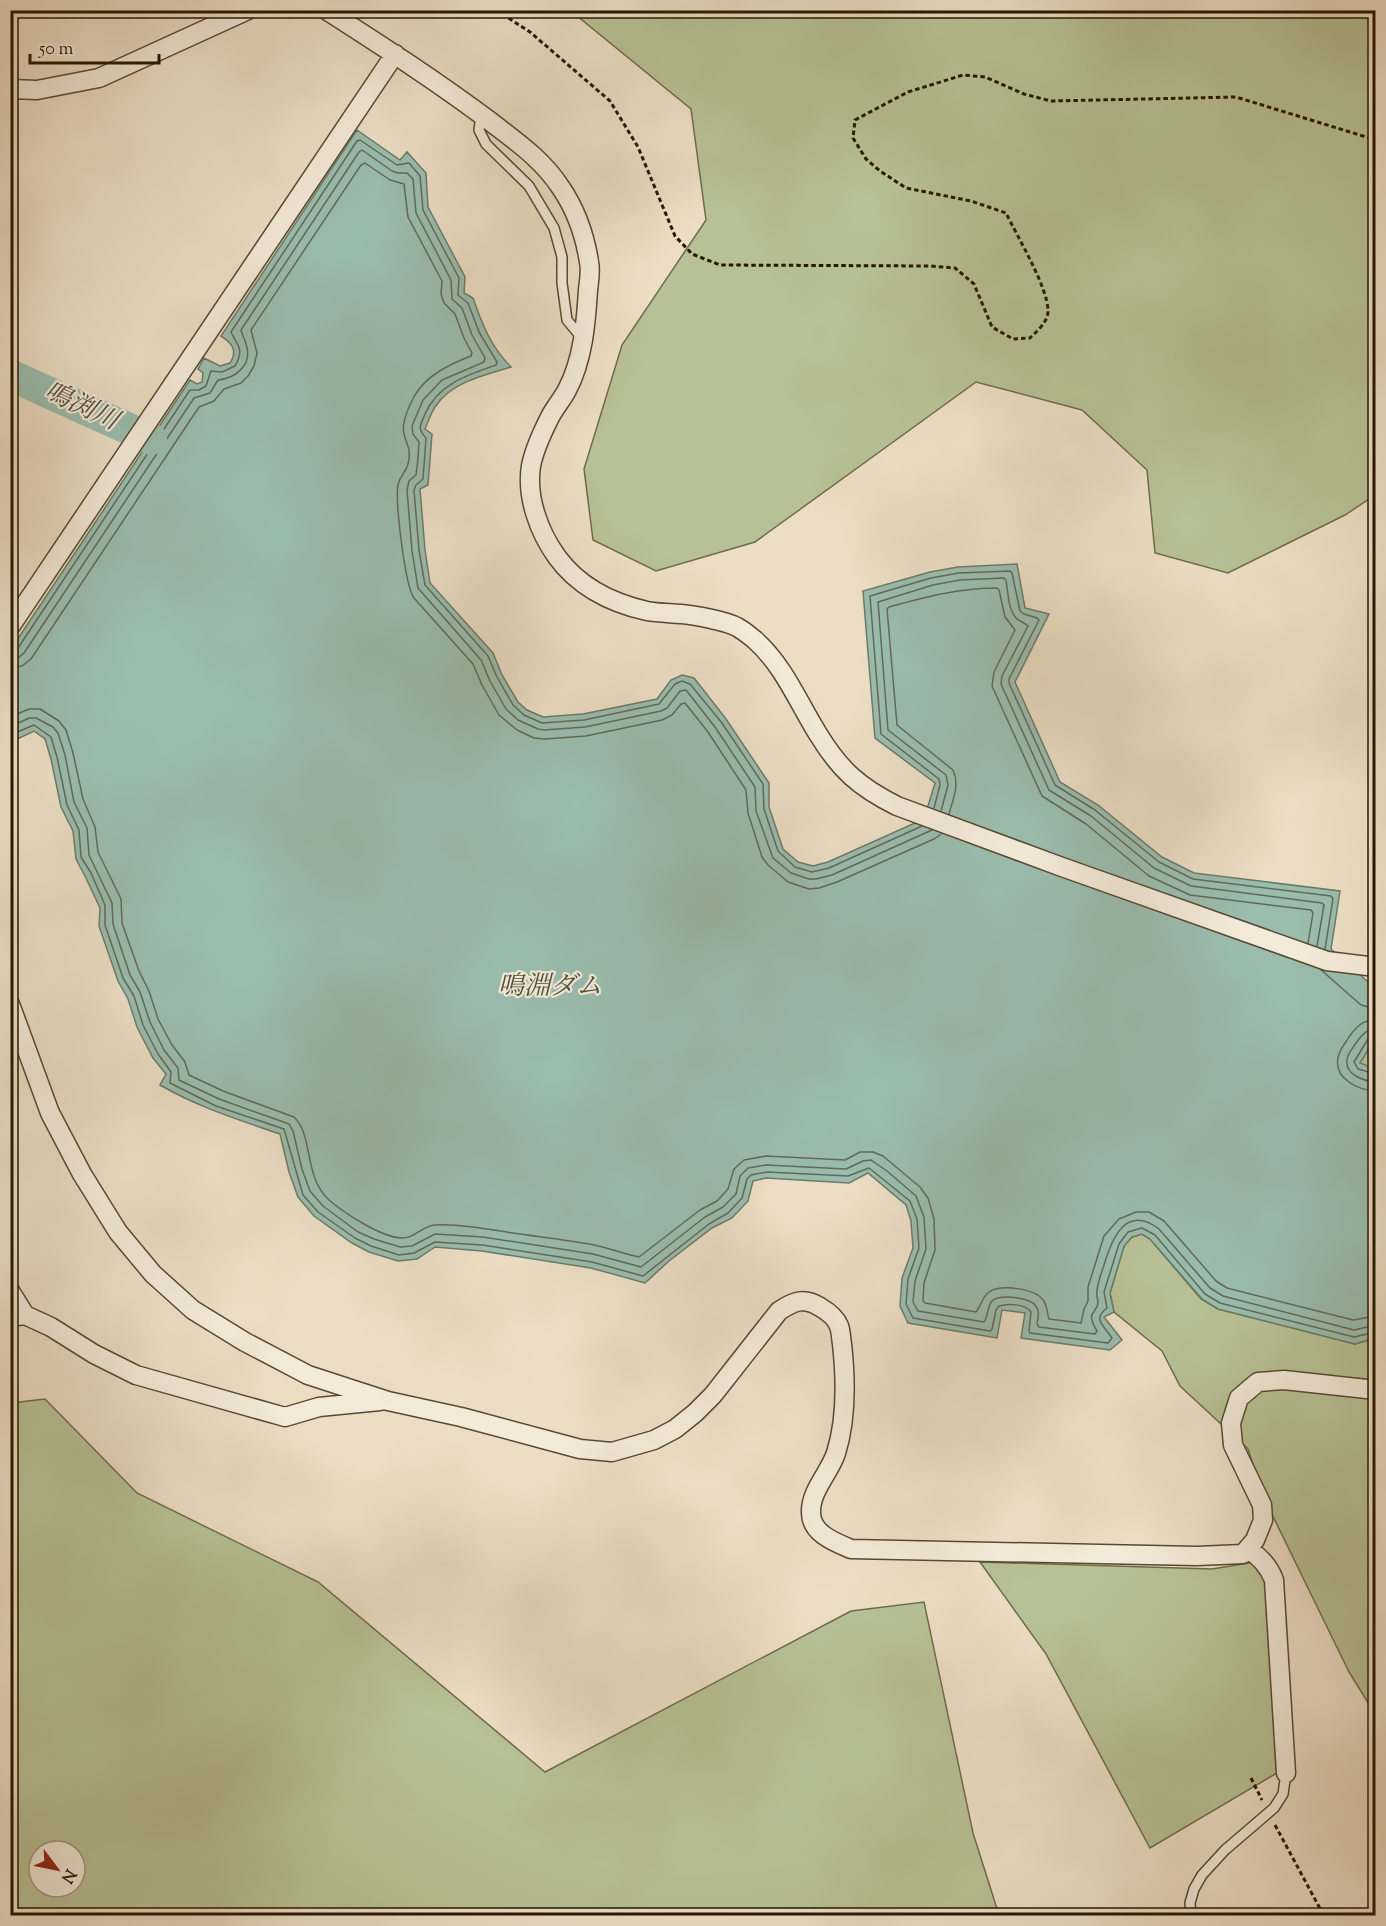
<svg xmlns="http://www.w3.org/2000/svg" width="1386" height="1926" font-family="'Sorts Mill Goudy','Noto Serif JP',serif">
<rect width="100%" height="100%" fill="#ecdec5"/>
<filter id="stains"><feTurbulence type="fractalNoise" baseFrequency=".00333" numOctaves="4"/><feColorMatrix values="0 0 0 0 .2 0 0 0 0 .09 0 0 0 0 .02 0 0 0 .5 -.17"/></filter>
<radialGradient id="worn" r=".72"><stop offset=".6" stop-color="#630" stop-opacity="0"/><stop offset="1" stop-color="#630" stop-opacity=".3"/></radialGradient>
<path fill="#b7c195" stroke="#6e6c4b" stroke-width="1.5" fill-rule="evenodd" d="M571,11H1375V495L1345,515L1228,573L1155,553L1147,470L1082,410L976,382L755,542L656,571L593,540L584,469L622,345L706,220L691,109Z
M1375,1039V1069L1359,1063Z
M1142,1234L1150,1239L1201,1299L1218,1309L1355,1344L1375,1338V1714L1349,1672L1264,1498L1248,1449L1180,1386L1162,1351L1114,1312L1110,1293L1124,1246L1132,1237Z
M45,1399L137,1493L318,1582L545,1772L851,1611L924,1602L973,1833L999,1915H11V1403ZM39,1851H75V1887H39Z
M980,1562L1212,1569L1255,1562L1265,1573L1269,1593L1277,1773L1150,1848L1046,1654Z"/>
<path fill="#9abdae" stroke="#6c7b69" stroke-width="1.5" d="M357,130L400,160L407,152L426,173L428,207L465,277L464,293L473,298C482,324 491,347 511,367C485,375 451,382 435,407C431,413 428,422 425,429L432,434L428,485L420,489L425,550L430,583L493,653L502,675L518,702L527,710L543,717L583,714L657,699L671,680L682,675L694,678L726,719L769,783V807L783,849L798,862L813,866L828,862L924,819L935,783L875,738L863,591L930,572L958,567L1017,564L1025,608L1049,614L1015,682L1060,782L1098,805L1162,857L1194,873L1340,891L1331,949L1375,988V1039L1360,1063L1375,1069V1338L1355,1344L1218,1309L1202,1299L1150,1239L1142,1234L1132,1237L1124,1246L1110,1293L1114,1312L1104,1317L1122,1340L1110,1350L1021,1338L1025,1313L1002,1310L997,1338L908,1323L900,1306L902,1278L913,1248L911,1221L906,1205L868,1173L849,1183L766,1178L753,1181L748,1201L732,1218L712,1228L669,1261L645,1283L591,1268L482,1251L435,1247L417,1259L398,1261L369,1252L352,1243L314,1216L298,1197L289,1172L280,1134C239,1120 198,1107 160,1085L166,1074L153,1058L137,1027L128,999L118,981L99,926L100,908L85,876L76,859L73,831L61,807L51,759L45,739L34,731L11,742V649L190,380L197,384L202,382L203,373L198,369L204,358L220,366L230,363C238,350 232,343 221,336Z"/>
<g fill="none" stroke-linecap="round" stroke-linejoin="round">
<path stroke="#606a58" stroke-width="1.5" d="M10,652L18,648L190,390H199L206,386L211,371L222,372L235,366C245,349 237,345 231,332L357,141L360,140L397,165L409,163L420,176L423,210L459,278L458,295L468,303L479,332L497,362L496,365C467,375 438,384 425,414C420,426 417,428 426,438L423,479L416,485L414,490L419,550L425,585L488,656L497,677L513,705L524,715L542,723L584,720L659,704L675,684L682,681L690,684L722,723L763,784L764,809L778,851L795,867L812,872L829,868L922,826
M10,659L18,658L24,653L194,398L210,393L218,380C236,378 253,365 246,344C245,339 242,335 241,330L359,152L362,150L392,171L398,173H407L413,179L416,213L451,280L452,299L462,308L472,335L485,358L484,362L442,380L423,400L412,426L413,434L419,442L418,459L416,475L409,481L407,490L412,551L418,588L481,660L490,681L506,709L518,720L538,729L544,730L585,727L661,711L667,708L680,691L686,690L715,727L755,787L756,811L773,858L791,873L809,879H816L832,875L932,830
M10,668L22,666L31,659L199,407L214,401L224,389L241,383L248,376L254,366L257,353L251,330L361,165L365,163L390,180L404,184L408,217L442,281L441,294L444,303L455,314L464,338L472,353L471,356C450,364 427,375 415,395C409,406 401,422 404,434C407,447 410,445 409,460C407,473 400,474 398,485C395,501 405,586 414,598L473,664L482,685L499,715L517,730L534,738L545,739L586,736L662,720L672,715L681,704L685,703L708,732L746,790L748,813L762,857L768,865L788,882L809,889L819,888L837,882L934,839L941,834
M10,717L29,709H40L59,721L66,730L73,753L83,799L95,827L98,852L121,899L122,923L139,971L149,991L158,1019L172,1045L185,1062L189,1075L223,1091L294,1117C314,1136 303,1176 329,1200C344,1213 381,1237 401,1238C414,1239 422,1226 435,1225C461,1224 488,1229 513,1233C540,1237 567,1240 594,1245C609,1248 624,1254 639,1257L700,1210L717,1201L728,1189L734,1169L744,1160L766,1156L845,1160L860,1152H873L883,1156L920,1187L928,1198L934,1219L935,1250L924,1283L923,1301L925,1303L976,1312C981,1306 982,1297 989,1292C1001,1284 1035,1288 1044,1301C1047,1306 1047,1313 1049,1319L1081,1323L1084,1309L1088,1301V1287L1104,1236L1119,1219L1136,1212H1149L1164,1221L1216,1281L1227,1288L1353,1320L1376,1316
M10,727L29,718H36L53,727L58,733L65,755L74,802L87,828L89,855L112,903L113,924L130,975L140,992L150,1022L164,1050L178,1068L179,1080L219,1099L289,1124L293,1131L302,1169L310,1191L323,1206L358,1232L374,1239L400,1247L412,1246L435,1234L483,1237L593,1254L641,1267L705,1217L723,1207L736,1194L740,1176L748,1168L766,1165L846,1169L863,1161L871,1160L887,1171L916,1196L924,1217L926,1249L915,1281L913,1302L918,1311L984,1322C988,1317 987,1307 992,1301C1000,1294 1030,1297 1036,1306C1040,1312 1038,1318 1037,1324L1039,1327L1095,1334L1097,1331C1084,1310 1098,1314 1098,1302C1098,1299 1096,1296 1097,1292C1097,1284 1101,1274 1104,1265C1112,1238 1126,1204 1159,1229L1210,1288L1223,1296L1354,1330L1376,1325
M10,735L34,725L51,737L57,757L67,805L79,830L81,857L91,873L105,905V925L123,978L134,996L143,1025L158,1054L171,1072L170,1083L216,1106L284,1129L303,1195L318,1212L355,1238L371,1246L399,1255L414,1253L435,1242L482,1245L592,1262L643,1276L709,1224L728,1213L742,1198L747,1179L751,1175L767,1172L848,1176L869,1168L910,1201L917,1219L919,1248L908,1279L906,1304L913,1318L990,1331L992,1329L996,1310L999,1306C1008,1303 1026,1304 1031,1312L1029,1331L1030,1333L1108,1343L1112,1338C1104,1326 1092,1319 1107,1308L1104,1292L1119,1244L1128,1232L1142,1228L1155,1235L1205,1294L1220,1303L1354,1337L1376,1332
M934,808L940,785L939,779L881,734L870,596L931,578L959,573L1010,571L1012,573L1020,611L1024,614L1037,618L1039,620L1009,679V683L1055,785L1095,810L1159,862L1193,879L1331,896L1333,899L1325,949
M941,811L948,785L946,775L888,730L878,602L933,585L960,580L1004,578L1006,580C1008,591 1008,610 1016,618C1020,622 1024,622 1028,626L1002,676L1001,684L1049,790L1091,816L1154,868L1191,886L1322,903L1324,905L1317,946
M949,814C953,799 960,785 953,770L897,725L887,609L889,607C925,597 959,588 997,588L999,590L1005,617L1015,630L994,672L992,686L1042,796L1086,824L1149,876L1190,895L1311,910L1313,913L1308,943
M1320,969L1361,1005L1376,1009
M1376,1020C1362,1020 1356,1027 1349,1037C1345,1044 1339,1050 1338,1058C1334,1079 1358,1090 1376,1091
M1376,1029C1365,1030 1362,1035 1356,1043C1353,1048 1347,1054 1347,1060C1345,1075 1364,1081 1376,1082
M1376,1037L1368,1039L1354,1062L1358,1069L1376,1074"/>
<path stroke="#9abdae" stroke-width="32" d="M10,375L151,439"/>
<g stroke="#584932" stroke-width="12">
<path id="service" d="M481,115L479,130L486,144L529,186L554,228L562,257V283L567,320L582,338
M1191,1916L1190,1903L1194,1889L1202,1875L1225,1850L1274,1808L1283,1794L1286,1773"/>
</g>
<g stroke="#584932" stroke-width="21">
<path id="minor" d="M326,10C382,46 438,82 491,122C517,142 543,160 561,188C576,210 585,236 589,262C591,271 589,281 588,290C586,323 583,360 567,390C562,400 554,408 549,419C542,433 534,450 531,466C526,497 539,532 557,557C579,587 611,603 647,611C658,613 670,613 681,614C694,615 726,621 737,627C743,630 750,636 755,640C784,666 798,702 818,734C840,770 859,787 897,806L1062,867L1327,961L1376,967
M10,89L37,90L99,78L248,10
M10,627L395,54
M10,1004L50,1113L82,1174L118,1232L153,1274L193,1310L245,1342L308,1375L388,1401L461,1417L580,1449L612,1452L654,1440L675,1429L695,1413L713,1395L779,1311C794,1301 804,1297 820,1307C827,1311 836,1318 839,1326C841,1331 841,1339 842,1344C846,1380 847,1418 836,1453C830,1472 811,1490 811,1511C810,1533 834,1542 851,1549L1197,1556L1243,1554L1255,1540L1263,1520L1262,1505L1233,1445L1231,1423L1239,1398L1258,1382L1284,1380L1376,1390
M10,1291L25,1315
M10,1317L25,1315L51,1327L94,1354L136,1375L285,1417L319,1407L380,1401
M1248,1548C1260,1558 1269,1566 1274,1580L1286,1773"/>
</g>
<path stroke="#261701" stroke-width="3" stroke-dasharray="4.5 3" stroke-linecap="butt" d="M496,10L530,32L610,101L638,147L675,236L692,254L720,265L931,266L955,268L974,284L992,327L1013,339L1030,338C1037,331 1047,323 1048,312C1049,289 1017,236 1006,213L971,201L906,188L880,171L866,159L853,138L855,120L908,92L963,75L985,77L1024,94L1051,101L1236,97L1376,140
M1251,1778L1262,1800
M1275,1825L1324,1916"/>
<use href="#service" stroke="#f3ead9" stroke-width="9"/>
<use href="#minor" stroke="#f3ead9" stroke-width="18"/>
</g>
<g text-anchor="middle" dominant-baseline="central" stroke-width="4.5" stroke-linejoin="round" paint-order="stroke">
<g font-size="26" font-style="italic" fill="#4f513e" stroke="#f3ead9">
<text transform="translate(81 407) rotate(25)">鳴渕川</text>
<text x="550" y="987">鳴淵ダム</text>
</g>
</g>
<rect width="1386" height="1926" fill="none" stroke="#ecdec5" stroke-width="36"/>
<rect x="12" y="12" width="1362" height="1902" fill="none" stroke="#261701" stroke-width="3"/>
<rect x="18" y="18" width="1350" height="1890" fill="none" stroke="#261701" stroke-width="1.5"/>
<g transform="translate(57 1869) rotate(122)"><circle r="28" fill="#f3ead9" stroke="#a19683" stroke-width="1.5"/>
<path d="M0-4.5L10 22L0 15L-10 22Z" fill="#8f2418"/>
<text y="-9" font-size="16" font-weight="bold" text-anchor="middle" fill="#261701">N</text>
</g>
<path d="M30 54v9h129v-9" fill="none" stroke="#261701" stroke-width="3"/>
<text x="39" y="54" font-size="18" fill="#261701" stroke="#f3ead9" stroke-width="4.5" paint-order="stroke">50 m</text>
<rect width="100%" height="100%" filter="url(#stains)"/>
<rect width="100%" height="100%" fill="url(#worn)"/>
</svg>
